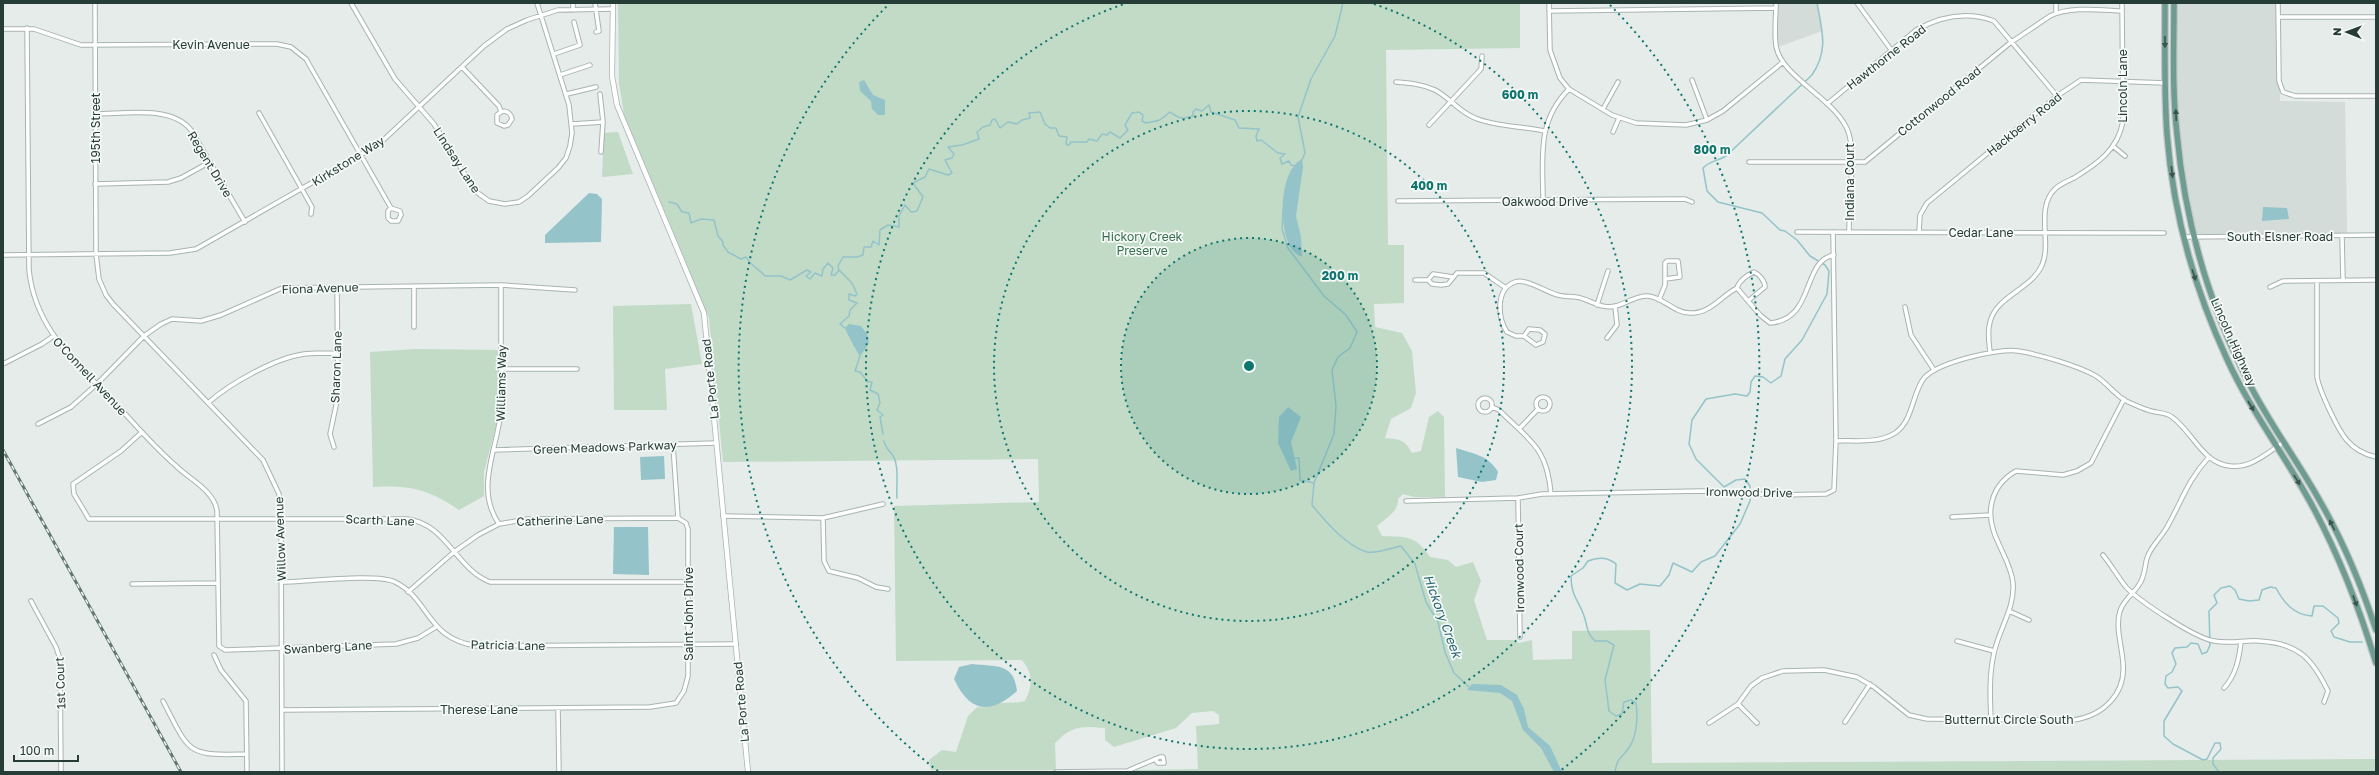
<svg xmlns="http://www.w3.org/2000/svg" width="2379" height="775" font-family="'Golos Text',sans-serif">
<rect width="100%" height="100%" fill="#e5ece9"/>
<path fill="#d3dcd8" d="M1777,3H1817L1822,31L1778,47Z
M2176,3H2280V101L2345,102L2347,233L2195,235L2178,134Z"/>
<path fill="#c1dbc7" d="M618,3H1520V48L1386,50L1388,245H1404V303L1374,304L1375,327L1402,333L1412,351L1416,393L1411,408L1391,419L1385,438C1400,439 1405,440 1412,453L1421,451L1429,417L1438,411L1444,417L1445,497H1414L1403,494L1398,499C1399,511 1385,519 1377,526L1382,536C1407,537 1415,535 1430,557L1448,560L1456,567L1473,562L1481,581L1474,600L1487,640H1513L1519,643L1532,640L1533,660L1572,659V631L1650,630L1652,763L2376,759V772H1136V770L1198,769L1196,726L1219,724V715L1213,711L1192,713L1176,728L1114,747L1105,740V728C1081,726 1073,725 1055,743L1056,770H931L929,760L942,750L956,752L968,716L977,707C988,709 993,703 1002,703C1011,702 1017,703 1025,701C1033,686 1033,673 1022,660L896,661L894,506L1039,502L1038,459L723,462L709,318L624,114L619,83Z
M618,132L633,174L602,177L604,133Z
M691,304L702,364L665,369L667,410H614L613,306Z
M416,349L498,350L497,422L484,472V496L459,510C428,489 410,485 373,487L370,352Z"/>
<path fill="#94c3ca" d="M864,80L873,95L885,100V115H878L872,109L871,101L860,91L859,82Z
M1302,159L1303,167L1296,216L1301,237L1302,256H1299C1297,254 1293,251 1291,248C1278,228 1279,171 1302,159Z
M589,193L597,194L602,199L601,242L545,243V235Z
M2263,207L2287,208L2289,219L2262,221Z
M849,324L861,326C872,340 871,342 860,356C857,352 846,332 845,328Z
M1288,407L1301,417L1291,442L1297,469L1291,471L1278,443L1279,417Z
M1456,448C1474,454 1488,455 1498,472L1496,480L1482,482L1458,477Z
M664,456L665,479L641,480L640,457Z
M614,527H648L649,575L613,574Z
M972,664C995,667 1014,662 1017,691C990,715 970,713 954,679L959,667Z
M1472,684L1501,685L1517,695L1524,709L1528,727L1550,746L1562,772H1554L1541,748L1523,730L1512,701L1500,693L1467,690Z"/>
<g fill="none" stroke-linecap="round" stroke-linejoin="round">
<path stroke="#94c3ca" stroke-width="1.5" d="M1817,3C1822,31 1829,50 1812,75L1726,156C1718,161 1709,161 1703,168L1707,191L1718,202L1762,213L1780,230L1785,231L1797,240L1810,256L1825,265
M1302,160L1305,153L1298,117L1311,79L1335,36L1343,3
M669,202L677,204L682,212L689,213L691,223L701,219L714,220L718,236L723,242V245L728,252L741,259L746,257C751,266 759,269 765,276H781L790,280L807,270L811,272L806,276L810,279L815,273L822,276L823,269L828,263L833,268L831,275H835L839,270
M1283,210L1282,229L1288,248L1324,296L1346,315L1357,332L1350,348L1338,357L1332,370L1336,406L1334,434L1314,483L1312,505C1325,521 1346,546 1367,552C1376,554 1392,548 1401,546L1415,564L1426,602L1438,622L1445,652L1454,673L1469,687
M845,328L840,324L849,316L850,310L857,303L849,300V294L855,296L857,294L852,283L839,270L838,266L843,257H857L863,255L864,247H871L873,241L879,245L880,230L888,225L899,227V216L905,205L911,212L917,211L923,197L913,183L925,177L929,169L948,175L952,173L945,160L952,158L954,154L948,147L962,145L979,139L977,132L983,127L990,125L992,120L995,119L1000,128L1008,122L1017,124L1022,120L1030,118L1029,113L1040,112L1045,124L1050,128H1056L1059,136L1067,137L1066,144L1069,145L1071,142H1087L1089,139L1097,141L1102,134L1107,135L1110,132L1120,138L1128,130L1125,125L1132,113L1139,112L1143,115L1142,121L1146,123C1162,120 1159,121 1170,112C1179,118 1181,120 1193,116V112L1196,109L1202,111L1209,105L1211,112L1235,120L1239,128L1259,129L1256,136L1257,141L1261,140L1278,153L1285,154L1280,158L1282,164L1289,161L1291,165L1296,166
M860,356L855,371L860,372L868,382H872L870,390L878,394L880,403L877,410L883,415L880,417L883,434
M884,441C885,449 893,453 895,460C899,472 896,485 897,498
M1295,458H1299L1300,480L1314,483
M1615,772C1617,756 1623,758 1630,746C1637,735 1638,716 1636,703L1631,700L1624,702L1622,714L1616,716L1609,711L1605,680L1614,645L1607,641H1595C1587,633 1588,630 1585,619C1580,601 1571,598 1571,576L1583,568L1588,561C1598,557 1608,557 1616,564L1615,583L1627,590L1640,584L1660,586L1669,575L1673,563L1692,572L1701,562L1715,556L1740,524L1750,501V486L1745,479L1736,480L1724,487L1696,459L1689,444L1692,420L1706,399L1735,394L1747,396L1750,392L1751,382L1755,376L1763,377L1771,383L1781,376L1785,359L1802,340L1827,294L1829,271L1825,265
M2219,772L2213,764V758L2221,749L2220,743H2215L2207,759L2203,760L2173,744L2164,736V721L2182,691L2178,687L2168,688L2165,684L2166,676L2172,672L2176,664L2172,653L2175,648L2187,647L2191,643L2198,644L2202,654L2207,652L2210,645L2209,611L2217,603L2214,595L2221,588L2230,586L2235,590L2239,599L2249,601L2259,600L2262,590L2270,587L2276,588C2284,603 2294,615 2312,616L2314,606H2323L2338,618L2339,623L2331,631L2334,637L2350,642H2362"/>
<g stroke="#a8b4b0" stroke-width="5.5">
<path id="minor" d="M95,3L96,254L99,279L106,295L113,304L263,460L279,494L281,519L282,772
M351,3L395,79L434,124L475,191L489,201L505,204L519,202L528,196L558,168L566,158L570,146L572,133L569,105L537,3
M573,3V10
M595,3L599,31L596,32
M1549,3L1550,50L1560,78L1569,89L1612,115L1636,123L1686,125L1707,120L1723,111L1783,62
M1776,3C1776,17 1774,32 1776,46C1781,78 1839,100 1849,134C1855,155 1849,207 1849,231
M1857,3L1892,51
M2056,3V13
M2278,3L2279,81L2283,92L2295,96H2376
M1549,11L1776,8
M2278,17H2376
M27,28L29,270C35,329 76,362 114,402C134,423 153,446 175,465C189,479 214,490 217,511L219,646L225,650L396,644L418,638L436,627
M3,29H34L81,45L277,44L291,47L306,59L391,208L400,211L401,215L398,221H391L388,218V211L391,208
M554,54L580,45L574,22
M462,67L499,106L501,112C506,110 511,113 512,119L508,125L504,126L497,123V115L501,112
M560,75L590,65
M1692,80L1707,120
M1396,82C1409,83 1422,84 1435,90C1449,97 1459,112 1475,118C1497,127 1521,126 1544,131
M567,94L596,87
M600,94L603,122
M1827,104L1916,30C1941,16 1967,11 1994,21L2057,96
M1603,109L1618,82
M259,113L312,207L311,214
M95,114C125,114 171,105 191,130L245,222
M572,124L603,122L601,152
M1429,125L1481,69L1482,56
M1613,132L1619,118
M2114,147L2125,156
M1749,162H1865L2010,43L2050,16C2070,6 2100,10 2122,11
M95,184L168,182L181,178L210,162
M1398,201L1685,199L1692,202
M1543,201C1543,158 1536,122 1569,89
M1797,232L2164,233
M1919,232L1920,215L1927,203L2057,96L2081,80L2166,83
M2342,236L2343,280
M2184,237L2376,235
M3,255L170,253L196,249L378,145L484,46L507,29L527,20L558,10L613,9
M1415,280H1428L1432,284L1441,285L1448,284L1457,273H1484L1506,288
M1428,280L1433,274L1453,277
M2317,281V377C2319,388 2324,398 2329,409C2340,432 2348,451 2376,457
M414,286V327
M2270,287L2283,281L2376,280
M1737,288L1760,315L1770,323C1816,319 1801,261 1834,255
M1737,288C1739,281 1747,275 1754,272C1759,274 1765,281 1765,287L1748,301
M1659,300L1665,285V263L1667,261H1678L1680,277L1665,279
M1597,305L1608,271
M1905,307L1911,335L1934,370
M1524,336L1529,329L1540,330L1545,334L1543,342L1536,345L1524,336H1516L1507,332C1498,318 1495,289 1515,282C1526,278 1546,292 1558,295C1563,297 1570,296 1576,297C1590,299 1601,310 1616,306C1627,303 1637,295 1648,296C1663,297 1674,313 1690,313C1710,314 1721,296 1737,288
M1607,338L1617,325L1615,306
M1990,352C1989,342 1987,332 1990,322C1996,296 2032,289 2042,265C2052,243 2035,208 2055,189C2060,184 2068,181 2074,178C2097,164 2118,150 2123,121L2122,3
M3,364L42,344L52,337
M502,369H577
M1536 404a7 7 0 1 1 14 0a7 7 0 1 1-14 0Z
M1478 405a7 7 0 1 1 14 0a7 7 0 1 1-14 0Z
M208,403C229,384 275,358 304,354C315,353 326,353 337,353
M1492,407L1499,410C1530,441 1547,447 1551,494
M38,424L71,407L97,384L144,336L161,324L172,319L201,321L221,315L282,288L501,285L575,290
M1519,429L1538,409
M142,432L121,451L73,484L74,494L89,519H407C447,524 455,568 490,582H687
M1836,441C1855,440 1878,444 1895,433C1912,422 1912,397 1922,381C1932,363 1998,348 2018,351C2038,354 2079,366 2096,376C2107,383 2115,395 2126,401C2133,404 2141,408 2148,410C2155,413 2166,412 2172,417C2193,432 2202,463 2230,466C2251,469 2268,452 2284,442
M673,445L678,518
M334,447L330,434L338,396L337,287
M494,450L716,443
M1518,498L1520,637
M1406,501L1518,498L1542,494L1702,491L1775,495L1826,494L1834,490L1836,441L1833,232
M723,516L823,518L883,504
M1952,517L1990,515
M823,518L824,561L829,571L858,578L876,587L888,589
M499,524C474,488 498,448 501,410V285
M2103,555C2111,565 2118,577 2126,587C2139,601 2195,638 2214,641C2229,644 2245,640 2259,641C2298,643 2312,658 2328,691L2324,702
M281,582C305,582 377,573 395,582C430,599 425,638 477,646L736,644
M132,584L218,583
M31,601L56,647L60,659L61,772
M2009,611L2029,620
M1957,641L1994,651
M214,655L221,670L246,701L247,772
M2224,688C2236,675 2239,659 2241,642
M163,701C190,753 186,756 246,754
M1738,704L1757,723
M558,708L559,772
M282,710L650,707L676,703L684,691L688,676V529L686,523L678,518L528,519L499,524L478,535L454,552L408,592
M1991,720C1990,697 1989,675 1994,653C1999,629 2015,608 2013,583C2011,558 1987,535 1991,507C1993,492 2002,479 2016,471L2063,475L2077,471L2091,463L2124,399
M1845,722L1870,684
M1709,723L1738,704L1751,686L1762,678L1783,671L1824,670L1857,677L1874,687L1909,715L1927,719L2073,720C2103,716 2126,694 2123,663C2122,646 2115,627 2120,611C2124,598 2138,591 2142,579C2145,572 2145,565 2147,558C2151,546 2161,538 2167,527C2182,501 2187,481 2209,457
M1056,772L1127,771L1160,757H1163L1164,763H1158L1155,759"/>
</g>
<g stroke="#a8b4b0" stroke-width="6">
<path id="tertiary" d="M613,3L612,76L617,105L704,313L748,772"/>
</g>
<g stroke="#c2c8c7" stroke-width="8">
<path id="primary" d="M2165,3C2165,47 2164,91 2167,134C2173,212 2194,288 2227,359C2251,412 2287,458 2314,509C2340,558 2360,610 2376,663
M2174,3C2174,46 2172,91 2177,134C2185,223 2209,306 2250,385C2271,426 2299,463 2321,503C2344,543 2362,587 2376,630"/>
</g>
<use href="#minor" stroke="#fff" stroke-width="3.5"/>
<use href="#tertiary" stroke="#fff" stroke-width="4.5"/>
<use href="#primary" stroke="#6f9c90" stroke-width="5.5"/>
<g stroke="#617771" stroke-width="3">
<path id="rail" d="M3,450L181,772"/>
</g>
<use href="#rail" stroke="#f5f9f7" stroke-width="1.5" stroke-dasharray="4.5" stroke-linecap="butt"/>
</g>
<defs><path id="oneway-solid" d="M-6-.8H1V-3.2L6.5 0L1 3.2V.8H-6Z"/></defs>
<g fill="#38544c">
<use href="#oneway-solid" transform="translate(2165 42) rotate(90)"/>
<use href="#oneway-solid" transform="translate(2176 115) rotate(-92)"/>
<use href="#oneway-solid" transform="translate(2172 172) rotate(83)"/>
<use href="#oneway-solid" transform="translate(2194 275) rotate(72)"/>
<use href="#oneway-solid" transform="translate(2251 406) rotate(59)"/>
<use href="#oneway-solid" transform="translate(2297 480) rotate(58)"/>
<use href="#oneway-solid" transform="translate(2332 525) rotate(-117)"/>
<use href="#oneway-solid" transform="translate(2355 601) rotate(70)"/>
</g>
<circle cx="1249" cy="366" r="128" fill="#0f766e" fill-opacity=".12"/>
<g fill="none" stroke="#0f766e" stroke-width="2" stroke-dasharray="2 4">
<circle cx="1249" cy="366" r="128"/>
<circle cx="1249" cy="366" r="255"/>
<path d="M1374 4A383 383 0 1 1 1124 4"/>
<path d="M938 771A511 511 0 0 1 888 5M1610 5A511 511 0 0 1 1560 771"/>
</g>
<g text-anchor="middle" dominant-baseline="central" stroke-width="3.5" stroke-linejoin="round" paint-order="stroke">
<g font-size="12" fill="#263c36" stroke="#f5f9f7">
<text x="211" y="44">Kevin Avenue</text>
<text transform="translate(1886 57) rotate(-38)">Hawthorne Road</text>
<text transform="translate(2122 86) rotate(-90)">Lincoln Lane</text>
<text transform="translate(1939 101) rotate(-39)">Cottonwood Road</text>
<text transform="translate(2024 124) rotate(-39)">Hackberry Road</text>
<text transform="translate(95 128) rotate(-90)">195th Street</text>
<text transform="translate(457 160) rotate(57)">Lindsay Lane</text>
<text transform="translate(348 161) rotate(-32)">Kirkstone Way</text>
<text transform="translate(210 164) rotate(59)">Regent Drive</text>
<text transform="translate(1849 182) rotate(-90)">Indiana Court</text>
<text x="1545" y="201">Oakwood Drive</text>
<text x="1981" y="232">Cedar Lane</text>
<text x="2280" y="236">South Elsner Road</text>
<text transform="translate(320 288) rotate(-2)">Fiona Avenue</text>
<text transform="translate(2234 342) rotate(66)">Lincoln Highway</text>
<text transform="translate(336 367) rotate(-88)">Sharon Lane</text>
<text transform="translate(90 376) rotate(47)">O'Connell Avenue</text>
<text transform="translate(710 379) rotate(-96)">La Porte Road</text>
<text transform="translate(501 383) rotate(-89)">Williams Way</text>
<text transform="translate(605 447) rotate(-2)">Green Meadows Parkway</text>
<text transform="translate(1749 492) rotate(1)">Ironwood Drive</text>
<text transform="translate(380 520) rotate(2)">Scarth Lane</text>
<text transform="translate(560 520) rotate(-2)">Catherine Lane</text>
<text transform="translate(280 539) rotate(-92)">Willow Avenue</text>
<text transform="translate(1519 568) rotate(-91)">Ironwood Court</text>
<text transform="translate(688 614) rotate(-90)">Saint John Drive</text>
<text transform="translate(508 645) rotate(1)">Patricia Lane</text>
<text transform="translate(328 647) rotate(-3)">Swanberg Lane</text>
<text transform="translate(60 683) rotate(-92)">1st Court</text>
<text transform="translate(741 702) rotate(-95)">La Porte Road</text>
<text x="479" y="709">Therese Lane</text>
<text x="2009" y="719">Butternut Circle South</text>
</g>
<g font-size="12" fill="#356e4b" stroke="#f5f9f7">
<text x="1142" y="236">Hickory Creek<tspan x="1142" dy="14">Preserve</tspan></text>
</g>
<g font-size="13" font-style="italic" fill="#276671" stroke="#f5f9f7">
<text transform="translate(1443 616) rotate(70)">Hickory Creek</text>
</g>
</g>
<circle cx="1249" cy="366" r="6" fill="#0f766e" stroke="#f5f9f7" stroke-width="2"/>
<g font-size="12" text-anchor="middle" font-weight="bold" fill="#0f766e" stroke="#f5f9f7" stroke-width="3.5" stroke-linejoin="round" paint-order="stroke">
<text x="1520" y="99">600 m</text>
<text x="1712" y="154">800 m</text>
<text x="1429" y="190">400 m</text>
<text x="1340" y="280">200 m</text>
</g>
<rect width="2379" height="775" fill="none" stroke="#263c36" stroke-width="8"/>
<g transform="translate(2347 32) rotate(271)" stroke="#f5f9f7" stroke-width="3" paint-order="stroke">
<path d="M0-3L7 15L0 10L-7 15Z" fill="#263c36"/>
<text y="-6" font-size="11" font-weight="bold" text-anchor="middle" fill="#263c36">N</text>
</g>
<path d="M14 755v6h64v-6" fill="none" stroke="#263c36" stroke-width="2"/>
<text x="20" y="755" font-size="12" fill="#263c36" stroke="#f5f9f7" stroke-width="3" paint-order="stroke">100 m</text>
</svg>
